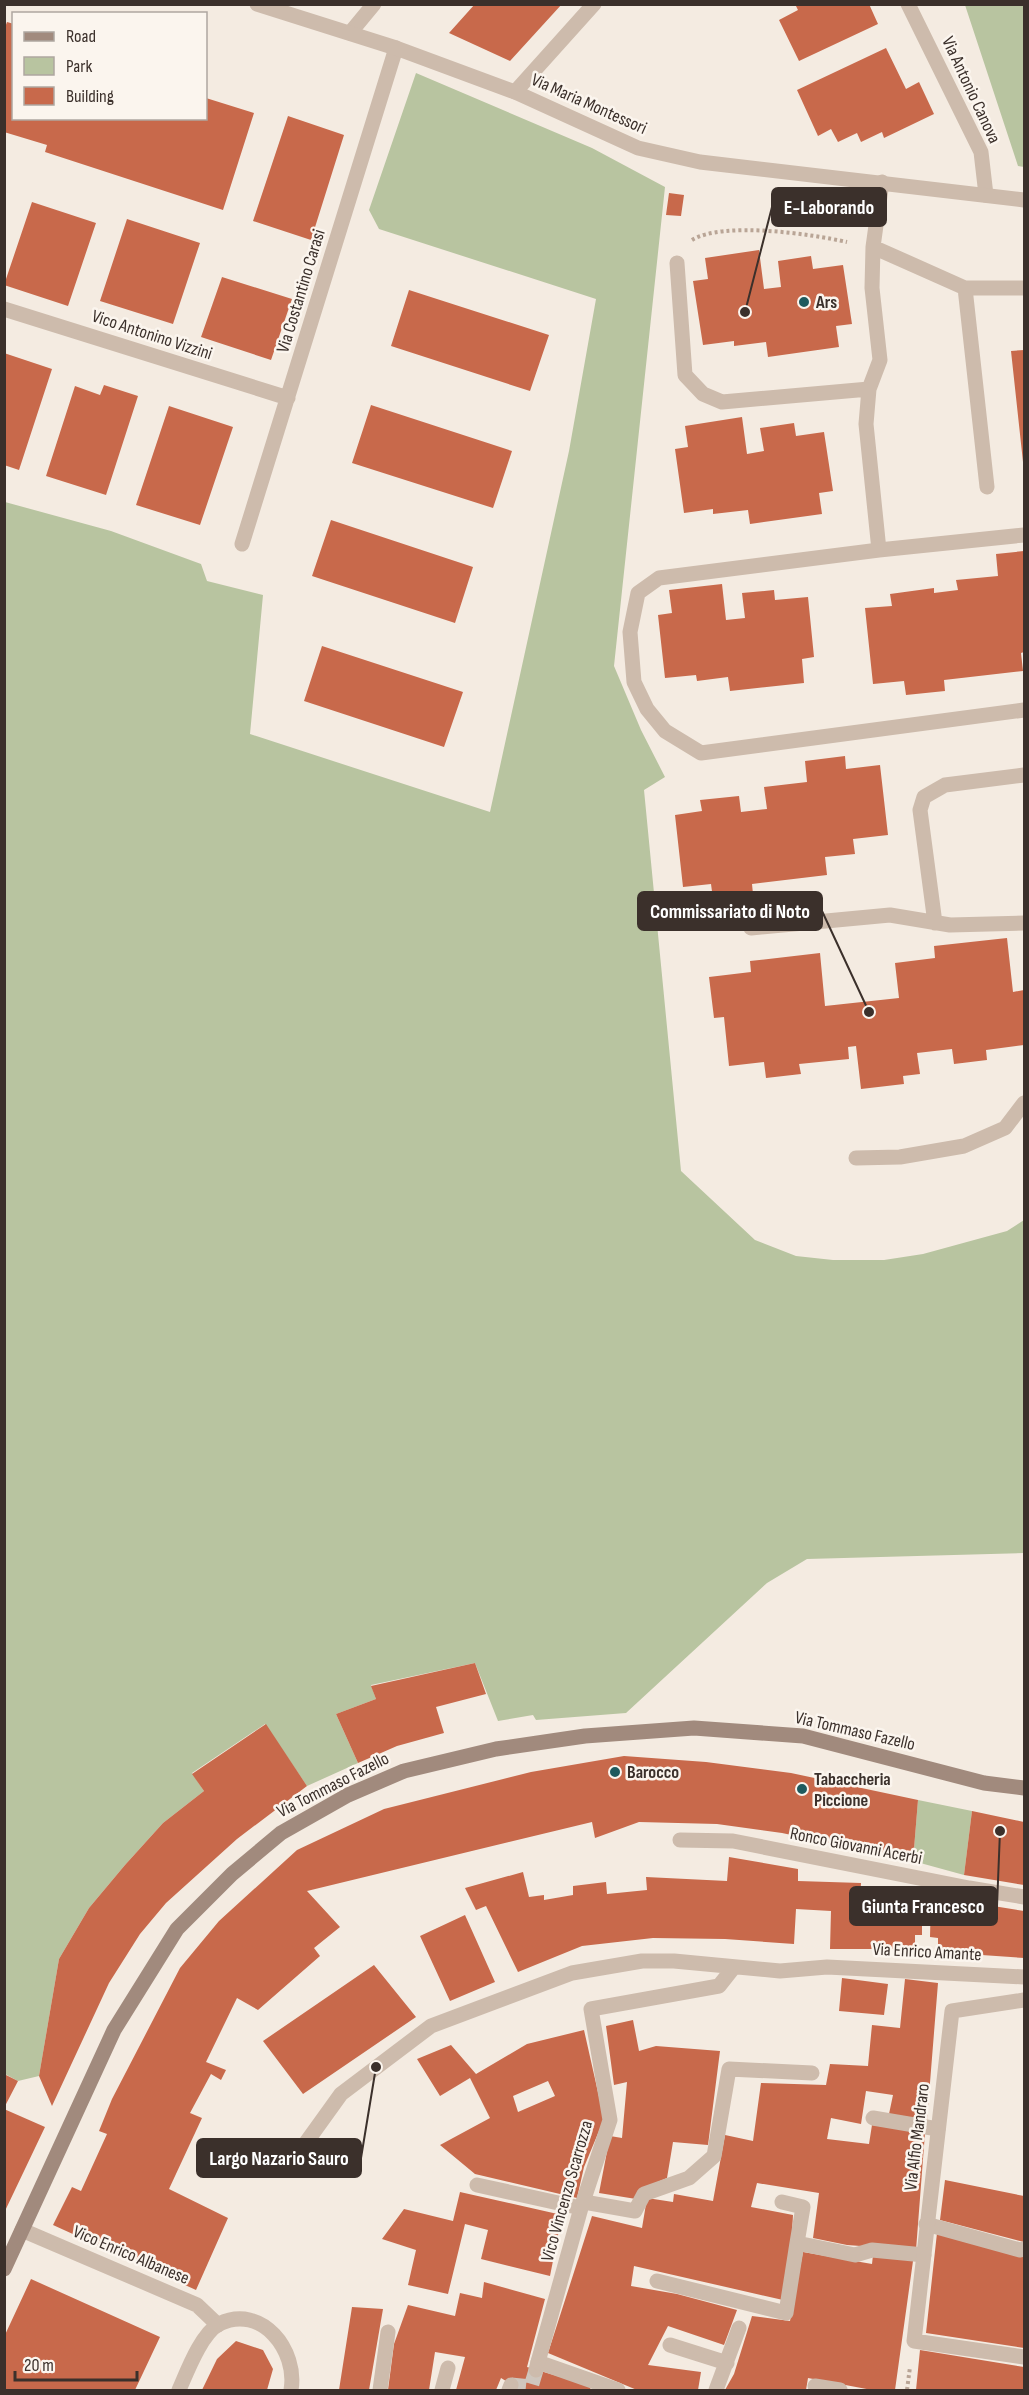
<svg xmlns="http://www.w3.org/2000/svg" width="1029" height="2395" font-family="'Sofia Sans Condensed',sans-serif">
<rect width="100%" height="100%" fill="#f4ebe1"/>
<path fill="#b8c4a0" d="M965,5H1024V167L1018,166Z
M416,73L592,148L665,187L614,666L641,730L665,777L644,790L681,1171L755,1240L796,1256L833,1260H884L923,1254L1007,1231L1024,1220V1553L807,1559L767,1583L626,1713L536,1720L533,1715L498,1721L475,1663L371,1685L376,1699L336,1714L358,1763L307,1786L265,1724L192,1773L204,1791L163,1823L125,1865L89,1908L59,1959L39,2076L18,2081L5,2074V502L111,531L201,564L207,581L263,595L250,734L490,812L569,451L596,299L379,229L369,210Z
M918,1800L972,1811L964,1875L913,1861Z"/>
<path fill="#c8694b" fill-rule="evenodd" d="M475,4H562L510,61L449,33Z
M795,4H869L878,24L799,61L779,20L798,10Z
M7,22L14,24V118H206V98L254,113L223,210L45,152L47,145L4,132V30Z
M886,48L906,89L919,82L934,114L884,138L882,132L861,142L857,133L838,142L831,129L818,136L797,90Z
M288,116L344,135L311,240L253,221Z
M669,193L684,195L681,216L666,215Z
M32,202L96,223L68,306L4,285Z
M127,219L200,243L173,324L100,301Z
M759,250L764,289L781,287L778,261L811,256L813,269L843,265L852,324L836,326L839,347L768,357L766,342L734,346V341L703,345L693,281L708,279L705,258Z
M222,277L292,299L271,360L201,337Z
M409,290L549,335L530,391L391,346Z
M1024,350V462H1023L1011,351Z
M4,353L52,369L19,470L4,465Z
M104,385L138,396L106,495L46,476L75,386L100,395Z
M371,405L512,451L493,508L352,463Z
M169,406L233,427L200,525L136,505Z
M742,417L747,454L764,451L760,428L794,423L796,436L824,432L833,491L819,493L822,514L750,524L748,510L713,514V509L684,513L675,449L688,447L685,426Z
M331,520L473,567L455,623L312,576Z
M1024,551V652L1021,653L1023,671L944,680L945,691L906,695L904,681L873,684L865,608L892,606L890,594L934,588V593L958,590L956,580L998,576L996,554Z
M722,584L726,620L745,618L742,593L774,590L775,600L808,597L814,657L802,659L804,683L730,691L728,677L697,681L696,675L665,678L658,615L672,613L669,590Z
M322,646L463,692L444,747L304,701Z
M845,756L846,769L880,765L888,835L853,839L855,854L825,857L827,875L752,884L753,894L713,899L711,884L683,887L675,815L702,811L700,800L739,796L741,812L767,809L764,787L807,782L805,761Z
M1007,938L1013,992L1024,990V1045L986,1050L987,1060L954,1064L952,1049L917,1053L920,1074L903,1076L904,1084L861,1089L856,1046L848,1047L849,1059L799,1064L801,1074L766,1078L764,1062L729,1066L724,1017L714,1018L709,977L751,972L750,961L820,953L825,1006L899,998L895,963L935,958L934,946Z
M475,1663L486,1694L436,1707L444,1733L397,1746L358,1763L336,1714L376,1699L371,1686Z
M266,1724L307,1786L237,1839L166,1903L140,1934L109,1983L52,2106L39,2076L59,1959L89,1908L125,1865L163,1823L204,1791L192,1774Z
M624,1756L706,1762L791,1773L918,1800L913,1861L782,1833L717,1824L639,1822L595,1838L592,1822L307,1891L340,1927L314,1948L320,1956L258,2010L237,1998L206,2062L226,2070L221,2080L211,2074L190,2113L202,2118L169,2189L228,2218L196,2290L53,2225L72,2187L81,2191L107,2134L99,2131L112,2099L180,1968L219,1921L297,1850L384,1809L531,1772Z
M972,1811L1024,1822V1885L964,1875Z
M729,1857L798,1869V1881L861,1883L859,1917H878V1894L922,1895V1935H915V1949H830L831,1911L796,1909L794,1944L725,1939L653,1938L582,1946L518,1972L486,1906L476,1910L465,1888L523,1872L529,1897L544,1895V1900L573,1895V1886L606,1882L607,1894L647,1890L646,1877L727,1881Z
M931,1896L1024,1911V1958L938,1952V1938L930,1937Z
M465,1915L495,1982L450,2001L420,1936Z
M374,1965L416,2017L303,2094L263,2041Z
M842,1978L888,1984L884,2015L839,2011Z
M905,1979L938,1983L927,2120L889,2114L893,2095L866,2091L861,2124L831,2118L827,2139L869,2144L872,2125L925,2133L916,2250L847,2245L813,2238L819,2193L757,2183L751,2207L793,2215L791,2249L783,2300L634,2266L631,2286L677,2294L737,2310L724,2345L668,2326L648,2365L701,2372L698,2390H637L548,2353L592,2216L642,2228L647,2198L673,2202L674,2194L713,2201L725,2135L753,2141L761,2083L826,2085L830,2064L868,2066L872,2025L900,2028Z
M633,2020L639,2051L656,2046L720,2051L708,2145L673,2142L667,2178L641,2189L636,2199L599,2193L610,2136L622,2138L627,2082L614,2085L606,2026Z
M584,2030L604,2119L584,2167L577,2198L475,2174L440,2145L490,2118L470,2078L440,2096L417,2059L451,2045L476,2074L527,2044ZM548,2081L555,2096L518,2112L513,2096Z
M4,2074L18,2081L4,2108Z
M4,2109L45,2127L4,2213Z
M945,2180L1024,2196V2242L940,2220Z
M460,2192L562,2215L550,2276L481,2259L488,2230L465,2224L448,2294L408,2285L416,2250L382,2239L404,2209L453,2221Z
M937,2233L1024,2254V2348L926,2333Z
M803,2252L872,2264L873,2255L913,2261L895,2390H872L808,2378L806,2390H725L734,2374L752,2316L790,2321Z
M31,2279L160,2337L135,2390H4V2337Z
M484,2282L545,2299L527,2367L591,2386L590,2390H521L501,2378L496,2390H456L465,2357L435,2352L429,2390H388L394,2344L408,2305L455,2316L460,2293L482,2298Z
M352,2307L383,2309L369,2390H339Z
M236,2341L263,2350L273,2369L267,2390H202L217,2359Z
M920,2350L1024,2367V2390H916Z"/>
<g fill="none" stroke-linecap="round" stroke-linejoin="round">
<path stroke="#cfc6bd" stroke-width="15" stroke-dasharray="15 8" stroke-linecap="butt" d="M511,2385L531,2387L536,2370"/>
<path stroke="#b9a596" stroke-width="4" stroke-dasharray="3 3" stroke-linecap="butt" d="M692,240C723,221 811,234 847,242
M907,2390L910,2367"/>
<path stroke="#cdbbac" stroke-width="15" d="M873,247L965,288H1024
M677,263L685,375L703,394L722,402L869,389
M965,288L987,487
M1024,535L879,550L659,578L638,593L630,632L634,682L647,709L665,731L701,753L1024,710
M879,550L866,424L869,389L880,360L872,288L873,247L882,182
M935,923L920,810L924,797L945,785L1024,775
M751,928L890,915L950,925L1024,923
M856,1158L900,1157L964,1146L1005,1128L1024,1103"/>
<path stroke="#cdbbac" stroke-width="15" d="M873,2118L938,2129
M584,2202L635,2211L644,2194L689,2178L714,2156L729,2069L812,2073
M782,2202L803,2207L797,2243
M926,2224L1020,2250L1024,2249
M657,2281L786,2313L797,2243L855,2255L872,2250L924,2255
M670,2345L727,2363
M536,2370L538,2362L618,2390
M815,2386L840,2390
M380,2390L388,2332
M442,2390L448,2368
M509,2390L511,2385
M716,2390L739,2328"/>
<path stroke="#cdbbac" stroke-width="15" d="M908,4L981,152L986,195
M350,33L374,4
M515,92L594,4
M4,309L288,398
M242,544L396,48
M680,1840L733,1841L969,1888L1024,1897
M1024,2000L952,2011L914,2341L1024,2357
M300,2151L341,2094L431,2026L572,1973L642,1961H674L780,1971L827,1967L1024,1977
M477,2185L581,2208
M22,2230L197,2305L218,2325
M538,2362L581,2208L610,2120L591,2009L719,1986L734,1967"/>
<path stroke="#cdbbac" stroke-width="15" d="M257,4L396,48L515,92L638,148L700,162L1024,200
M179,2390C187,2372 201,2334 219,2324C262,2303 298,2351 291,2390"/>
<path stroke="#a18a7d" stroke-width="15" d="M4,2269L114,2030L177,1929L232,1874L281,1833L348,1795L404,1771L496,1749L585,1736L694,1728L803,1736L984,1783L1024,1788"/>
</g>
<g fill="#1f5a5e" stroke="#fbf5ee" stroke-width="2">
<circle cx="804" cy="302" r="6"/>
<circle cx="615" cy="1772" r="6"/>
<circle cx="802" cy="1789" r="6"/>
</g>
<g text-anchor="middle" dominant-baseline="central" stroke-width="5" stroke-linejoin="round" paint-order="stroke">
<g font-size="18" fill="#3b302b" stroke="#fbf5ee">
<text transform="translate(971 90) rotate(65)">Via Antonio Canova</text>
<text transform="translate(589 104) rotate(24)">Via Maria Montessori</text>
<text transform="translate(301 291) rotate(-73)">Via Costantino Carasi</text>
<text transform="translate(152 335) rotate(18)">Vico Antonino Vizzini</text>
<text transform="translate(855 1731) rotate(13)">Via Tommaso Fazello</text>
<text transform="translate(333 1785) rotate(-27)">Via Tommaso Fazello</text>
<text transform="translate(856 1846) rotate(11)">Ronco Giovanni Acerbi</text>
<text transform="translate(927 1952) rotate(3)">Via Enrico Amante</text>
<text transform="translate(917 2137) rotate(-83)">Via Alfio Mandraro</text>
<text transform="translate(567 2191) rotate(-74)">Vico Vincenzo Scarrozza</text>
<text transform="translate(131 2255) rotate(23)">Vico Enrico Albanese</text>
</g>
<g font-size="18" font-weight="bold" fill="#3b302b" stroke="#fbf5ee" text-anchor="start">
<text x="816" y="302">Ars</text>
<text x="627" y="1772">Barocco</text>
<text x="814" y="1779">Tabaccheria<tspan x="814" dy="21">Piccione</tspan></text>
</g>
</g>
<path fill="none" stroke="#3b302b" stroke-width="2" d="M745 312L772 207M869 1012L822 911M1000 1831L997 1906M376 2067L361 2158"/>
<g fill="#3b302b" stroke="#fbf5ee" stroke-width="2">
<circle cx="745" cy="312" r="6"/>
<circle cx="869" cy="1012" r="6"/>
<circle cx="1000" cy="1831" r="6"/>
<circle cx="376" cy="2067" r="6"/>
</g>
<g fill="#3b302b" stroke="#3b302b" stroke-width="2">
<rect x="772" y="188" width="114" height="38" rx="6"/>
<rect x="638" y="892" width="184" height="38" rx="6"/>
<rect x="850" y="1887" width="147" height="38" rx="6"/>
<rect x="197" y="2139" width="164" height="38" rx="6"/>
</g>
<g font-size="20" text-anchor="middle" font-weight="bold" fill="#fff">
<text x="829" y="214">E-Laborando</text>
<text x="730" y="918">Commissariato di Noto</text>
<text x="923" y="1913">Giunta Francesco</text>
<text x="279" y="2165">Largo Nazario Sauro</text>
</g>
<rect width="1029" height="2395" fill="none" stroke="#3b302b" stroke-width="12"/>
<rect x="12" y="12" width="195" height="108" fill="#fbf5ee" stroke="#aea6a0" stroke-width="1.5"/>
<rect x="24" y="32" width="30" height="9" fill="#a18a7d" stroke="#aea6a0" stroke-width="1.5"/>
<text x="66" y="42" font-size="18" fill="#3b302b">Road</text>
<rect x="24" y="57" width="30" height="18" fill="#b8c4a0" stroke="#aea6a0" stroke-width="1.5"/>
<text x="66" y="72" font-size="18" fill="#3b302b">Park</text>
<rect x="24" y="87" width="30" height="18" fill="#c8694b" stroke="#aea6a0" stroke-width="1.5"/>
<text x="66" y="102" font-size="18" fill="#3b302b">Building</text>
<path d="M15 2371v9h122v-9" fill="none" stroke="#3b302b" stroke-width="3"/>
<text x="24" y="2371" font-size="18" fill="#3b302b" stroke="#fbf5ee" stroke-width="4.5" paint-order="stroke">20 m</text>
</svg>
